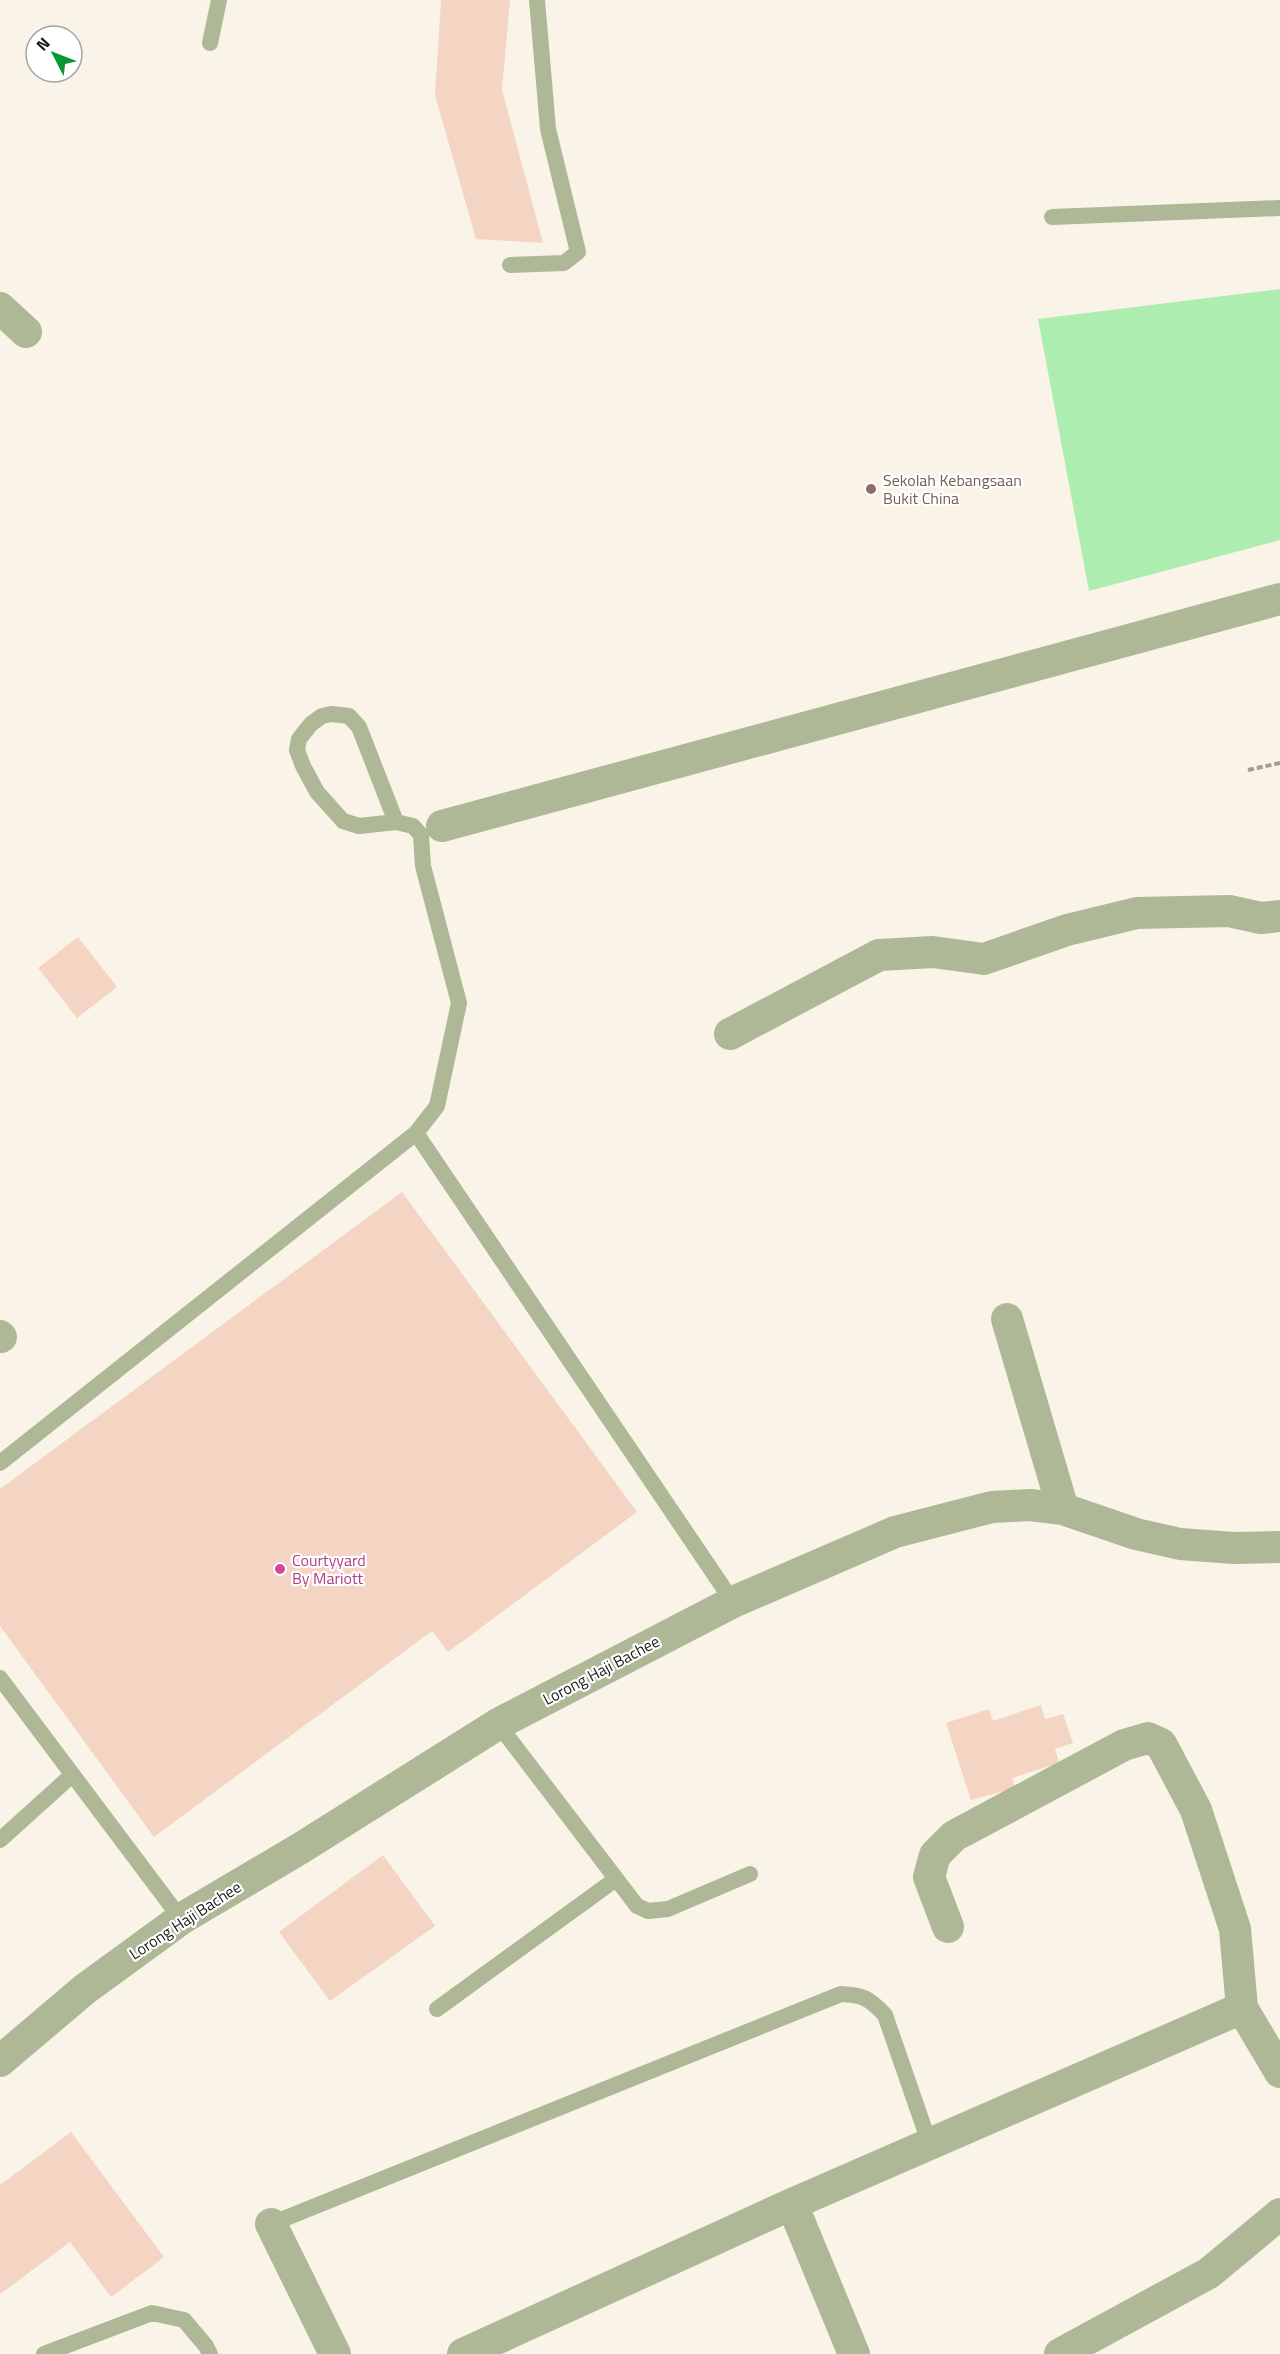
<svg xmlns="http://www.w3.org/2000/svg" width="1280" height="2354" font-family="'Titillium Web',sans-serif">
<rect width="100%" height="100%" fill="#f9f4e7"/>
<path fill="#adeeb0" d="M1280,289V540L1089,591L1038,319Z"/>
<path fill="#f4d4c2" d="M441,0H510L502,90L543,243L476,239L435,95Z
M78,937L117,987L77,1018L38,968Z
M402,1192L637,1512L448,1652L432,1631L154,1837L0,1626V1489Z
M1041,1705L1045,1719L1063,1714L1073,1743L1055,1749L1059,1763L1012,1778L1015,1788L971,1800L946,1723L989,1709L993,1721Z
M383,1855L435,1926L330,2001L279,1932Z
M71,2132L164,2257L111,2297L70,2242L0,2294V2185Z"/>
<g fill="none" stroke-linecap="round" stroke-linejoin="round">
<path stroke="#a19d93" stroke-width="4" stroke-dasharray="6 3" stroke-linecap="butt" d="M1248,770L1280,763"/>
<path stroke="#aeb896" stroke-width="16" d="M210,43L219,0
M1052,217L1280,208
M510,265L564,263L578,252L548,129L537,0
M416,1133L733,1602
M0,1463L416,1133L437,1106L459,1003L423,866L421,835L413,826L396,822L359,826L343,821L317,792L303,766L297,750L299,739L311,724L322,716L331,714L349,716L359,727L396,822
M0,1678L181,1919
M498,1724L637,1906L648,1911L668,1909L750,1874
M0,1840L72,1775
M437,2009L616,1879
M271,2224L841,1994C863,1995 869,1998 885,2015L930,2145
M44,2354L152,2313L184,2320L206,2346L210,2354"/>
<path stroke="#aeb896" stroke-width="32" d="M0,308L26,332
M442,826L1280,599
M730,1034L879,955L933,952L984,959L1067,930L1137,913L1229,911L1261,918L1280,916
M1007,1319L1063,1509
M0,1336L1,1337
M948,1927L929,1877L935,1855L954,1836L1124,1745L1148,1738L1161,1744L1196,1810L1235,1929L1242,2008L1280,2072
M0,2061L85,1989L181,1919L301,1848L498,1724L733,1602L895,1532L992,1507L1030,1505L1063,1509L1136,1534L1180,1544L1234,1548L1280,1547
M792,2204L854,2354
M271,2224L335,2354
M463,2354L792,2204L1242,2008
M1060,2354L1209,2273L1280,2214"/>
</g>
<circle fill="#8d6e63" stroke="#fff" stroke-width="2" cx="871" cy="489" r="6"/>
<circle fill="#d1479c" stroke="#fff" stroke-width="2" cx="280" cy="1569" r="6"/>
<g text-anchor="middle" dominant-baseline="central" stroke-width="4.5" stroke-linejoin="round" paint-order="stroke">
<g font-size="16" fill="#785e54" stroke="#fff" text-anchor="start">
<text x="883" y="480">Sekolah Kebangsaan<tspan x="883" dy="18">Bukit China</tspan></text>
</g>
<g font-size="16" fill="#b23c85" stroke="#fff" text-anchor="start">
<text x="292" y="1560">Courtyyard<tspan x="292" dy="18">By Mariott</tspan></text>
</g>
<g font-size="16" fill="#1a1813" stroke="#fff">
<text transform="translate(601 1670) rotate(-28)">Lorong Haji Bachee</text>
<text transform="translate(185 1920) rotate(-33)">Lorong Haji Bachee</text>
</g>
</g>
<g transform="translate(54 54) rotate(312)"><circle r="28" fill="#ffffff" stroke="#a3a3a1" stroke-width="1.5"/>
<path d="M0-4.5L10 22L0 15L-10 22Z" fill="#069932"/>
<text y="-9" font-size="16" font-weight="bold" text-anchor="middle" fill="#1a1813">N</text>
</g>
</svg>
